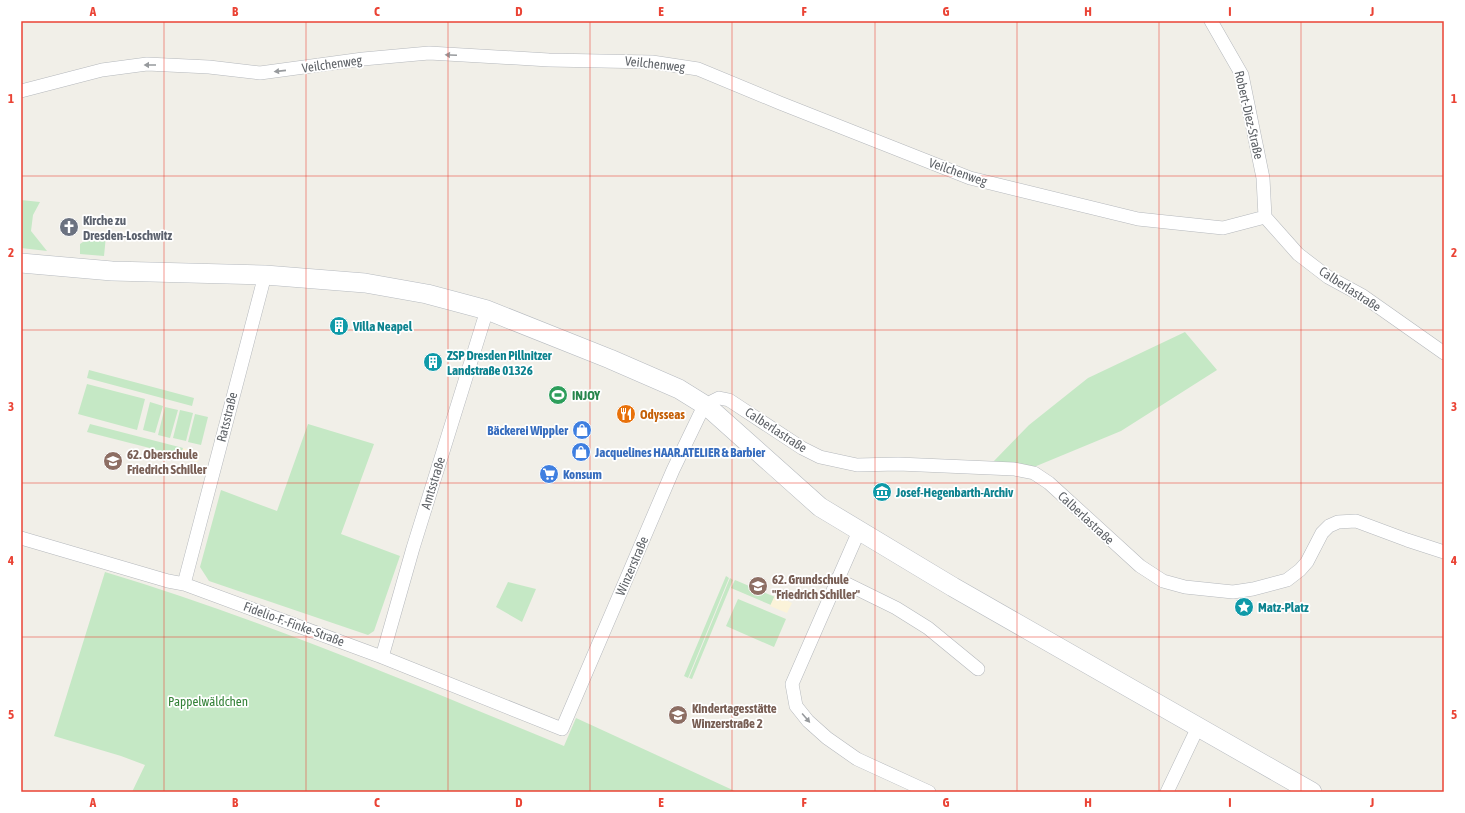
<svg xmlns="http://www.w3.org/2000/svg" width="1465" height="813" font-family="'Asap Condensed',sans-serif">
<rect width="100%" height="100%" fill="#f1efe8"/>
<path fill="#c5e8c5" d="M21,200L40,202L33,215L31,231L47,251L21,248Z
M93,235L106,236L104,256L80,254V244Z
M1185,332L1217,370L1121,431L1034,467L993,462L1029,425L1088,378Z
M89,370L194,398L192,406L87,378Z
M87,384L145,399L137,430L78,414Z
M150,402L163,406L155,433L143,430Z
M165,407L178,410L170,438L158,435Z
M180,410L193,413L186,441L173,438Z
M195,414L208,417L201,445L188,442Z
M90,424L183,448L181,456L87,432Z
M308,424L374,444L341,534L400,556L374,631L368,635L209,581L200,567L221,490L277,511Z
M105,572C262,619 413,684 564,746L576,718L737,792H132L145,765L121,756L54,736Z
M726,576L729,578L688,678L684,676Z
M730,578L733,580L692,679L689,678Z
M735,580L775,597L771,605L731,588Z
M508,582L536,589L522,622L496,607Z
M738,599L786,619L774,647L726,626Z"/>
<path fill="#fbf3d9" d="M183,448L200,453L198,462L181,458Z
M775,595L792,603L787,613L770,606Z"/>
<g fill="none" stroke-linecap="round" stroke-linejoin="round">
<g stroke="#b5b8bc" stroke-width="14">
<path id="minor" d="M1211,21L1242,75L1263,178L1265,217
M21,91L102,70L147,64L209,67L260,73L363,59L429,53L549,60L652,62L698,69L780,103L970,178L1138,219L1223,228L1265,217
M1265,217L1298,254L1328,277L1363,296L1444,353
M859,531L792,684L796,706L808,721L827,738L857,759L929,792
M21,538L168,581L184,584L382,657L562,729L673,470L700,414L713,401L719,398L729,400L802,448L820,457L857,465L898,464L1014,469L1034,473L1049,483L1140,566L1163,581L1185,587L1233,592L1253,589L1287,580L1300,570L1307,562L1322,533L1329,526L1338,522L1356,521L1407,540L1444,552
M837,579L896,608L928,628L978,669
M184,584L265,275
M382,657L413,548L487,310
M1167,792L1198,727"/>
</g>
<g stroke="#b6babf" stroke-width="20">
<path id="secondary" d="M21,263L112,271L265,275L365,283L427,294L487,310L610,359L679,389L708,407L820,507L953,587L1312,792"/>
</g>
<use href="#minor" stroke="#fff" stroke-width="13"/>
<use href="#secondary" stroke="#fff" stroke-width="19"/>
</g>
<defs><path id="oneway-solid" d="M-6-.8H1V-3.2L6.5 0L1 3.2V.8H-6Z"/></defs>
<g fill="#979a9d">
<use href="#oneway-solid" transform="translate(451 55) rotate(-177)"/>
<use href="#oneway-solid" transform="translate(150 65) rotate(-180)"/>
<use href="#oneway-solid" transform="translate(280 71) rotate(174)"/>
<use href="#oneway-solid" transform="translate(806 718) rotate(49)"/>
</g>
<path fill="none" stroke="#ea4335" stroke-width="1" stroke-opacity="0.55" d="M164,21V792M306,21V792M448,21V792M590,21V792M732,21V792M875,21V792M1017,21V792M1159,21V792M1301,21V792M21,176H1444M21,330H1444M21,483H1444M21,637H1444"/>
<defs>
<g id="church-disc" transform="scale(1)"><circle r="9.5" fill="#6b7280" stroke="#fff"/><path d="M-1.2-6h2.4v3.5h3.3v2.4h-3.3V6h-2.4V-.1h-3.3v-2.4h3.3Z" fill="#fff"/></g>
<g id="building-disc" transform="scale(1)"><circle r="9.5" fill="#0f9aa8" stroke="#fff"/><path d="M-4-6H4V6H1V3H-1V6H-4ZM-2.5-4.3h1.7v1.8h-1.7ZM.8-4.3h1.7v1.8H.8ZM-2.5-1h1.7V.8h-1.7ZM.8-1h1.7V.8H.8Z" fill="#fff"/></g>
<g id="stadium-disc" transform="scale(1)"><circle r="9.5" fill="#2e9e5b" stroke="#fff"/><path d="M0-5a6.5 5 0 1 0 0 10a6.5 5 0 1 0 0-10ZM-3.5-1.8h7v3.6h-7Z" fill="#fff"/></g>
<g id="restaurant-disc" transform="scale(1)"><circle r="9.5" fill="#e8710a" stroke="#fff"/><path d="M-5-6h1v4h1v-4h1v4h1v-4h1v5L-1.5 .5V6h-2V.5L-5-1ZM5-6V6H3V1.5H1.5Q1.5-4 5-6Z" fill="#fff"/></g>
<g id="shop-disc" transform="scale(1)"><circle r="9.5" fill="#3f7fe0" stroke="#fff"/><path d="M-5-2.5h2.3a2.7 3.5 0 0 1 5.4 0H5L5.5 6h-11ZM-1.5-2.5h3a1.5 2.3 0 0 0-3 0Z" fill="#fff"/></g>
<g id="school-disc" transform="scale(1)"><circle r="9.5" fill="#8d6e63" stroke="#fff"/><path d="M0-5L7-2L0 1L-7-2ZM-4 1L0 2.5L4 1V4Q0 6-4 4Z" fill="#fff"/></g>
<g id="supermarket-disc" transform="scale(1)"><circle r="9.5" fill="#3f7fe0" stroke="#fff"/><path d="M-6-5.5h2.5l.6 2H6L4.5 2H-2.5L-4.4-4H-6ZM-1.5 3.2a1.3 1.3 0 1 0 .1 0ZM3 3.2a1.3 1.3 0 1 0 .1 0Z" fill="#fff"/></g>
<g id="museum-disc" transform="scale(1)"><circle r="9.5" fill="#0f9aa8" stroke="#fff"/><path d="M0-6L6-3V-2H-6V-3ZM-5-1h2V3h-2ZM-1-1h2V3h-2ZM3-1h2V3H3ZM-6 4H6V6H-6Z" fill="#fff"/></g>
<g id="sight-disc" transform="scale(1)"><circle r="9.5" fill="#0f9aa8" stroke="#fff"/><path d="M0-6L1.8-2.2L6-1.7L2.9 1.2L3.7 5.4L0 3.3L-3.7 5.4L-2.9 1.2L-6-1.7L-1.8-2.2Z" fill="#fff"/></g>
</defs>
<g fill-rule="evenodd">
<use href="#church-disc" x="69" y="227"/>
<use href="#building-disc" x="339" y="326"/>
<use href="#building-disc" x="433" y="362"/>
<use href="#stadium-disc" x="558" y="395"/>
<use href="#restaurant-disc" x="626" y="414"/>
<use href="#shop-disc" x="582" y="430"/>
<use href="#shop-disc" x="581" y="452"/>
<use href="#school-disc" x="113" y="461"/>
<use href="#supermarket-disc" x="549" y="474"/>
<use href="#museum-disc" x="882" y="492"/>
<use href="#school-disc" x="758" y="586"/>
<use href="#sight-disc" x="1244" y="607"/>
<use href="#school-disc" x="678" y="715"/>
</g>
<g text-anchor="middle" dominant-baseline="central" stroke-width="3.5" stroke-linejoin="round" paint-order="stroke">
<g font-size="13" fill="#5f6368" stroke="#fff">
<text transform="translate(332 64) rotate(-8)">Veilchenweg</text>
<text transform="translate(655 64) rotate(6)">Veilchenweg</text>
<text transform="translate(1249 115) rotate(77)">Robert-Diez-Straße</text>
<text transform="translate(958 172) rotate(19)">Veilchenweg</text>
<text transform="translate(1350 289) rotate(33)">Calberlastraße</text>
<text transform="translate(227 417) rotate(-76)">Ratsstraße</text>
<text transform="translate(776 430) rotate(33)">Calberlastraße</text>
<text transform="translate(433 483) rotate(-73)">Amtsstraße</text>
<text transform="translate(1086 518) rotate(43)">Calberlastraße</text>
<text transform="translate(632 566) rotate(-67)">Winzerstraße</text>
<text transform="translate(294 624) rotate(20)">Fidelio-F.-Finke-Straße</text>
</g>
<g font-size="13" font-weight="bold" fill="#5b616d" stroke="#fff" text-anchor="start">
<text x="83" y="220">Kirche zu<tspan x="83" dy="15">Dresden-Loschwitz</tspan></text>
</g>
<g font-size="13" font-weight="bold" fill="#0d838f" stroke="#fff" text-anchor="start">
<text x="353" y="326">Villa Neapel</text>
<text x="447" y="355">ZSP Dresden Pillnitzer<tspan x="447" dy="15">Landstraße 01326</tspan></text>
<text x="896" y="492">Josef-Hegenbarth-Archiv</text>
<text x="1258" y="607">Matz-Platz</text>
</g>
<g font-size="13" font-weight="bold" fill="#27864d" stroke="#fff" text-anchor="start">
<text x="572" y="395">INJOY</text>
</g>
<g font-size="13" font-weight="bold" fill="#c56008" stroke="#fff" text-anchor="start">
<text x="640" y="414">Odysseas</text>
</g>
<g font-size="13" font-weight="bold" fill="#366cbe" stroke="#fff" text-anchor="start">
<text x="568" y="430" text-anchor="end">Bäckerei Wippler</text>
<text x="595" y="452">Jacquelines HAAR.ATELIER &amp; Barbier</text>
<text x="563" y="474">Konsum</text>
</g>
<g font-size="13" font-weight="bold" fill="#785e54" stroke="#fff" text-anchor="start">
<text x="127" y="454">62. Oberschule<tspan x="127" dy="15">Friedrich Schiller</tspan></text>
<text x="772" y="579">62. Grundschule<tspan x="772" dy="15">"Friedrich Schiller"</tspan></text>
<text x="692" y="708">Kindertagesstätte<tspan x="692" dy="15">Winzerstraße 2</tspan></text>
</g>
<g font-size="13" fill="#348238" stroke="#fff">
<text x="208" y="701">Pappelwäldchen</text>
</g>
</g>
<rect width="1465" height="813" fill="none" stroke="#ffffff" stroke-width="44"/>
<rect x="22" y="22" width="1421" height="769" fill="none" stroke="#ea4335" stroke-width="1.5"/>
<g font-size="13" text-anchor="middle" font-weight="bold" fill="#ea4335">
<text x="93" y="16">A</text>
<text x="235" y="16">B</text>
<text x="377" y="16">C</text>
<text x="519" y="16">D</text>
<text x="661" y="16">E</text>
<text x="804" y="16">F</text>
<text x="946" y="16">G</text>
<text x="1088" y="16">H</text>
<text x="1230" y="16">I</text>
<text x="1372" y="16">J</text>
<text x="11" y="103">1</text>
<text x="1454" y="103">1</text>
<text x="11" y="257">2</text>
<text x="1454" y="257">2</text>
<text x="11" y="411">3</text>
<text x="1454" y="411">3</text>
<text x="11" y="565">4</text>
<text x="1454" y="565">4</text>
<text x="11" y="719">5</text>
<text x="1454" y="719">5</text>
<text x="93" y="807">A</text>
<text x="235" y="807">B</text>
<text x="377" y="807">C</text>
<text x="519" y="807">D</text>
<text x="661" y="807">E</text>
<text x="804" y="807">F</text>
<text x="946" y="807">G</text>
<text x="1088" y="807">H</text>
<text x="1230" y="807">I</text>
<text x="1372" y="807">J</text>
</g>
</svg>
